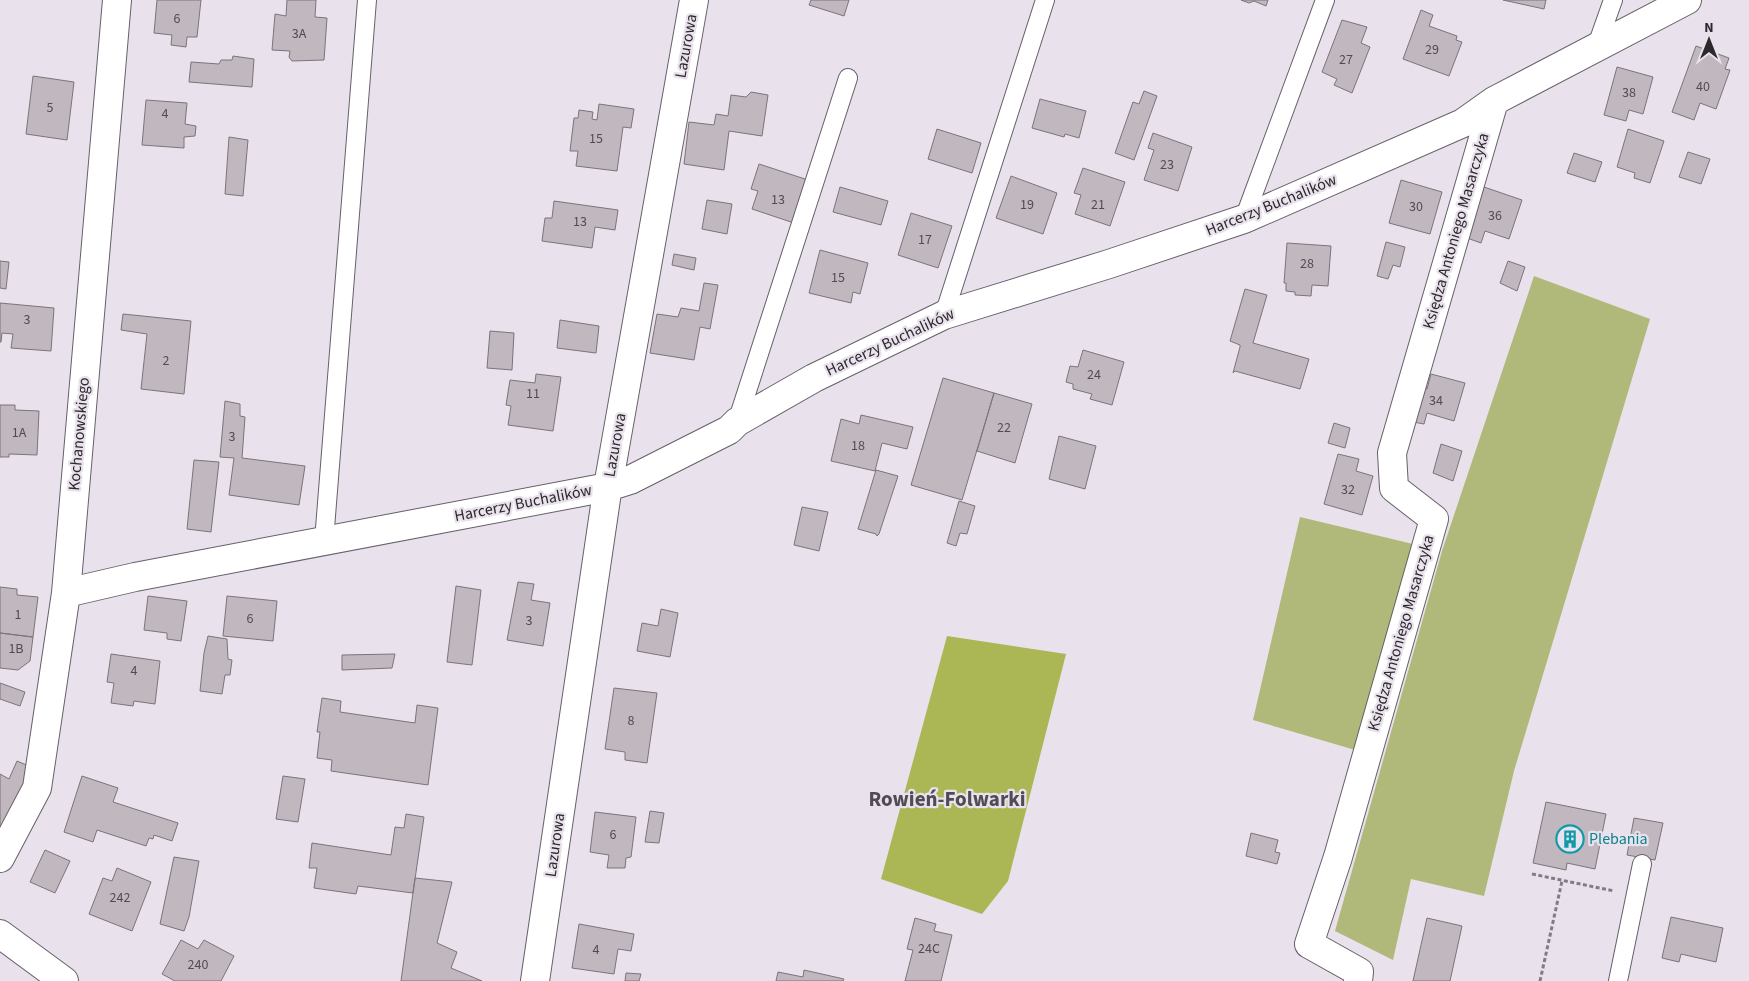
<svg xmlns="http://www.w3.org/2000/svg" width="1749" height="981" font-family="'Source Sans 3',sans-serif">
<rect width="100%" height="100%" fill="#e9e1ec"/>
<path fill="#b0b979" d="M1534,276L1650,319L1514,771L1484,896L1411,879L1393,960L1335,931L1442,551Z
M1300,517L1413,544L1362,752L1253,720Z"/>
<path fill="#abb655" d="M947,636L1066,654L1008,881L982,914L881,879Z"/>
<path fill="#c1b7bf" stroke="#7d737b" d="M157,0H201L197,37H187L186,47L171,45L172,35L154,33Z
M287,0H316L315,17L327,18L324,60L292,61L289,57L290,51L272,50L275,14L286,16Z
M811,0H849L844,16L809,5Z
M1241,0H1268L1266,6L1254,1L1249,3Z
M1503,0H1546L1544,9Z
M1421,10L1433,15L1429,26L1457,36L1456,40L1462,42L1449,76L1403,59Z
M1342,20L1367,27L1361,43L1370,47L1352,93L1334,85L1337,79L1322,72Z
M1696,46L1729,58L1725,69L1730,70L1716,109L1700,103L1694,120L1672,112Z
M233,56L254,59L252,87L189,82L191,62L219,64L221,60H232Z
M1617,67L1653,77L1643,114L1629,110L1626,121L1604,115Z
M33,76L74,82L67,140L26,134Z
M1144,91L1157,96L1134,160L1115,153L1133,102L1139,104Z
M751,92L768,95L762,136L729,131L724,170L684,164L689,122L714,125L716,114L728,116L731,95L746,97Z
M1040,99L1086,111L1079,138L1065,134L1064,137L1032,128Z
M146,100L187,103L185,124L196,126L195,136L184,137V148L142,145Z
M599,104L634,109L631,128L623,127L617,171L576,166L578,151H570L574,118H578L579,110L593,112L592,119L597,120Z
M937,129L981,143L972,173L928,159Z
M1628,129L1664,141L1650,183L1634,178L1635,173L1617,167Z
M1153,133L1192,147L1178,191L1144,180L1154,150L1148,148Z
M229,137L248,140L243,196L225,194Z
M1688,152L1710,159L1701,184L1679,177Z
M1574,153L1602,162L1595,182L1567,173Z
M759,164L808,180L794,223L752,209L758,191L751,189Z
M1083,168L1125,182L1110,226L1075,214L1081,195L1074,193Z
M1011,176L1057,193L1043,234L996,218Z
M1401,180L1442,192L1430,234L1389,223Z
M840,187L888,201L881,225L833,212Z
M1484,187L1522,200L1509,239L1485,231L1481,243L1467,238Z
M707,200L732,204L727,234L702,229Z
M554,201L618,210L615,230L595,227L592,248L542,241L545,218H552Z
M911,213L952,226L938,268L898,255Z
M1386,242L1405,247L1400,267L1393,265L1388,279L1377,276Z
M1287,243L1331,246L1328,286L1312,285L1311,296L1295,295V292L1286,291V283H1284Z
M820,250L868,263L860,294L853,292L851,303L809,293Z
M674,254L696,258L694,270L672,265Z
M0,261L9,262L6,289L0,288Z
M1508,261L1525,267L1517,291L1500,283Z
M704,283L718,285L710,329L700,327L694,360L650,353L657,314L678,317L681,308L699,311Z
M1245,289L1267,295L1253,343L1309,359L1300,389L1235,371L1233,373L1240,347V345L1230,341Z
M0,303L54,308L51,351L11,348L13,334L2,333L1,342H0Z
M123,314L191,321L184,394L141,389L147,334L121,330Z
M560,320L599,326L596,353L557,348Z
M490,331L514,333L512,370L487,368Z
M1083,350L1124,362L1112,405L1090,399L1092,394L1073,389V384L1066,382L1070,366L1078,367Z
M536,374L561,377L553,431L508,425L511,406L506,405L510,380L535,383Z
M1431,374L1465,383L1454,421L1427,413L1424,424L1408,421L1417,385L1427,389Z
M943,378L994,393L962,500L911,485Z
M994,393L1032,404L1015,463L977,451Z
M225,401L240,404V416L245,417L242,458L305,466L299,505L229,495L234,458L220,457Z
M0,405H15V410L39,411L37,455L9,454V457H0Z
M861,415L913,427L907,449L882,443L875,471L831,461L841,419L859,424Z
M1334,423L1350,428L1345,448L1328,443Z
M1059,436L1096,446L1085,489L1049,479Z
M1441,444L1462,451L1453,481L1433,473Z
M1338,454L1359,459L1356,471L1373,476L1362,515L1324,504Z
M194,460L219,462L211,532L187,529Z
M876,470L898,476L879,534L877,536L876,534L858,529Z
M959,501L975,506L967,534L960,533L956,546L947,543Z
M802,507L828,512L819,551L794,545Z
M518,582L534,584L531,600L550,603L543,646L507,640Z
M456,586L481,590L472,665L447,662Z
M0,587L17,589V595L38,597L33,637L0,633Z
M148,596L187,601L181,641L167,639V633L144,630Z
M227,596L277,601L273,641L223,636Z
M661,609L678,613L670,657L637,651L642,623L658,626Z
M0,633L33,637L30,661L18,670L0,668Z
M208,636L227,639L228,659L232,660L230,675H225L222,694L200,691L204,653Z
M111,654L160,661L155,704L134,701L133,706L111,703L114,683L107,682Z
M395,654L392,668L342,670V655Z
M0,683L25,692L20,706L0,699Z
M614,688L657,693L647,763L625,760V752L605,749Z
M322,698L341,701L340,712L415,723L417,705L438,708L428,785L331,771L332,760L317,758L320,732H317Z
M17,761L31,767L26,790L0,834V774L9,779Z
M82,776L118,788L113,802L178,823L172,841L154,835L153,839L149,838L146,846L97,830L93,842L64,832Z
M283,776L305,779L298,822L276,819Z
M1546,802L1606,814L1595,869L1567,863L1566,870L1533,863Z
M650,811L664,813L659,843L645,842Z
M595,812L636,817L631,857L626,858L625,868H607L609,855L590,852Z
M406,814L424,817L413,893L358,886L356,894L314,888L317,868H309L312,843L391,855L395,827L404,828Z
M1634,818L1663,823L1655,860L1627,855Z
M1251,833L1278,840L1275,852L1280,853L1277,864L1246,856Z
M45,850L70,861L55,893L30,882Z
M174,857L199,861L189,917L184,931L160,924Z
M117,868L151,882L132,931L89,914L103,878L112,881Z
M415,878L452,882L437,943L457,952L451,968L482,981H401Z
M1671,917L1723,928L1716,962L1681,954L1679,962L1662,958Z
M915,918L936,924L934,931L952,935L941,981H905L913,950L907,949Z
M1427,918L1462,926L1450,981H1413Z
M579,924L634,934L631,951L618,949L614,974L572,968Z
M181,940L198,949L204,940L234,956L221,981H175L162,974Z
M804,970L844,979L843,981H776L778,972L803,977Z
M626,973L641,974L639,981H625Z"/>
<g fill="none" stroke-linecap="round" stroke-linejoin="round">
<g stroke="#666069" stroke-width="20">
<path id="service" d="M1596,48L1613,0
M1244,219L1325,0
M944,315L1045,0
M737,422L848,78
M324,541L367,0
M1618,981L1642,864"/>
</g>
<g stroke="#666069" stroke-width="30">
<path id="minor" d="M66,593L135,577L608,487L630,480L729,430L737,422L814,378L944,315L1109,264L1244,219L1463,123L1494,101L1687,0
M0,858L37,788L66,593L117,0
M535,981L607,492L694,0
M1358,981L1359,972L1309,944L1338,857L1434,519L1394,488L1392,453L1494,101"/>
</g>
<g stroke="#666069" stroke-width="30">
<path id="tertiary" d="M0,934L64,981"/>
</g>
<path stroke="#827d84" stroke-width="3" stroke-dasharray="4 2.5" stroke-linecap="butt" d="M1532,874L1614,891
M1540,981L1562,881"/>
<use href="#service" stroke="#fff" stroke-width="18"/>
<use href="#minor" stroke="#fff" stroke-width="28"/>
<use href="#tertiary" stroke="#fff" stroke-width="28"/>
</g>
<defs>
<g id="building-ring" transform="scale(1.4375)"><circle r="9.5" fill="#e9e1ec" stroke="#0f9aa8" stroke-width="1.5"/><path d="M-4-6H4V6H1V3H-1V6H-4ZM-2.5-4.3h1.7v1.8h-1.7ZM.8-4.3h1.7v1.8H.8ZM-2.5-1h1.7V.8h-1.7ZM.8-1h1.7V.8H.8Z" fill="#0f9aa8"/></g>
</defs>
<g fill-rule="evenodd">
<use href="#building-ring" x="1570" y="839"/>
</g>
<g text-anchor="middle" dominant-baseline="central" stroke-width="4.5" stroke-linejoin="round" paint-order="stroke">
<g font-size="14" fill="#514c52">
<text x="177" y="19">6</text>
<text x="299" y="34">3A</text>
<text x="1432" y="50">29</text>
<text x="1346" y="60">27</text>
<text x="1703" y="87">40</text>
<text x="1629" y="93">38</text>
<text x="50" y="108">5</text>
<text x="165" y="114">4</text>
<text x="596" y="139">15</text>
<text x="1167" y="165">23</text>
<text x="778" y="200">13</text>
<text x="1027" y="205">19</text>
<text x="1098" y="205">21</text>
<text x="1416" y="207">30</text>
<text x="1495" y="216">36</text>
<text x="580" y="222">13</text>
<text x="925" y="240">17</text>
<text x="1307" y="264">28</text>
<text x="838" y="278">15</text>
<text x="27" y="320">3</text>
<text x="166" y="361">2</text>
<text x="1094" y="375">24</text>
<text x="533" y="394">11</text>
<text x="1436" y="401">34</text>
<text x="1004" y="428">22</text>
<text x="19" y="433">1A</text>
<text x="232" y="437">3</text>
<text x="858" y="446">18</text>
<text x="1348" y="490">32</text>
<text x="18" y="615">1</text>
<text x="250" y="619">6</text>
<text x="529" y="621">3</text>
<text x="16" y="649">1B</text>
<text x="134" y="671">4</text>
<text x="631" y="721">8</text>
<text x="613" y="835">6</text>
<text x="120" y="898">242</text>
<text x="929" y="949">24C</text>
<text x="596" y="950">4</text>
<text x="198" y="965">240</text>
</g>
<g font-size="16" fill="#2c292d" stroke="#e9e1ec">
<text transform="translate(686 46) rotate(-80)">Lazurowa</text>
<text transform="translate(1271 205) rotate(-22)">Harcerzy Buchalików</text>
<text transform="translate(1456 231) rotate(-74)">Księdza Antoniego Masarczyka</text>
<text transform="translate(890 342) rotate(-25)">Harcerzy Buchalików</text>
<text transform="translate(79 434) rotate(-85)">Kochanowskiego</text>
<text transform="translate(615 445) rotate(-80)">Lazurowa</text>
<text transform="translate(523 503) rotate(-11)">Harcerzy Buchalików</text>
<text transform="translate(1401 633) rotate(-74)">Księdza Antoniego Masarczyka</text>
<text transform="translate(555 845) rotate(-82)">Lazurowa</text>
</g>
<g font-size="16" fill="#0d838f" stroke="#e9e1ec" text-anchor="start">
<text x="1589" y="839">Plebania</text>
</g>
<g font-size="21" font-weight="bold" fill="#514b54" stroke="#e9e1ec">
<text x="947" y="799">Rowień-Folwarki</text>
</g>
</g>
<g transform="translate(1709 40)" stroke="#e9e1ec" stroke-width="4" paint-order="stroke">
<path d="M0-4L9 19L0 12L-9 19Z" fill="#2c292d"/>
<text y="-8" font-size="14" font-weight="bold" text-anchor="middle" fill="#2c292d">N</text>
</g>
</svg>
